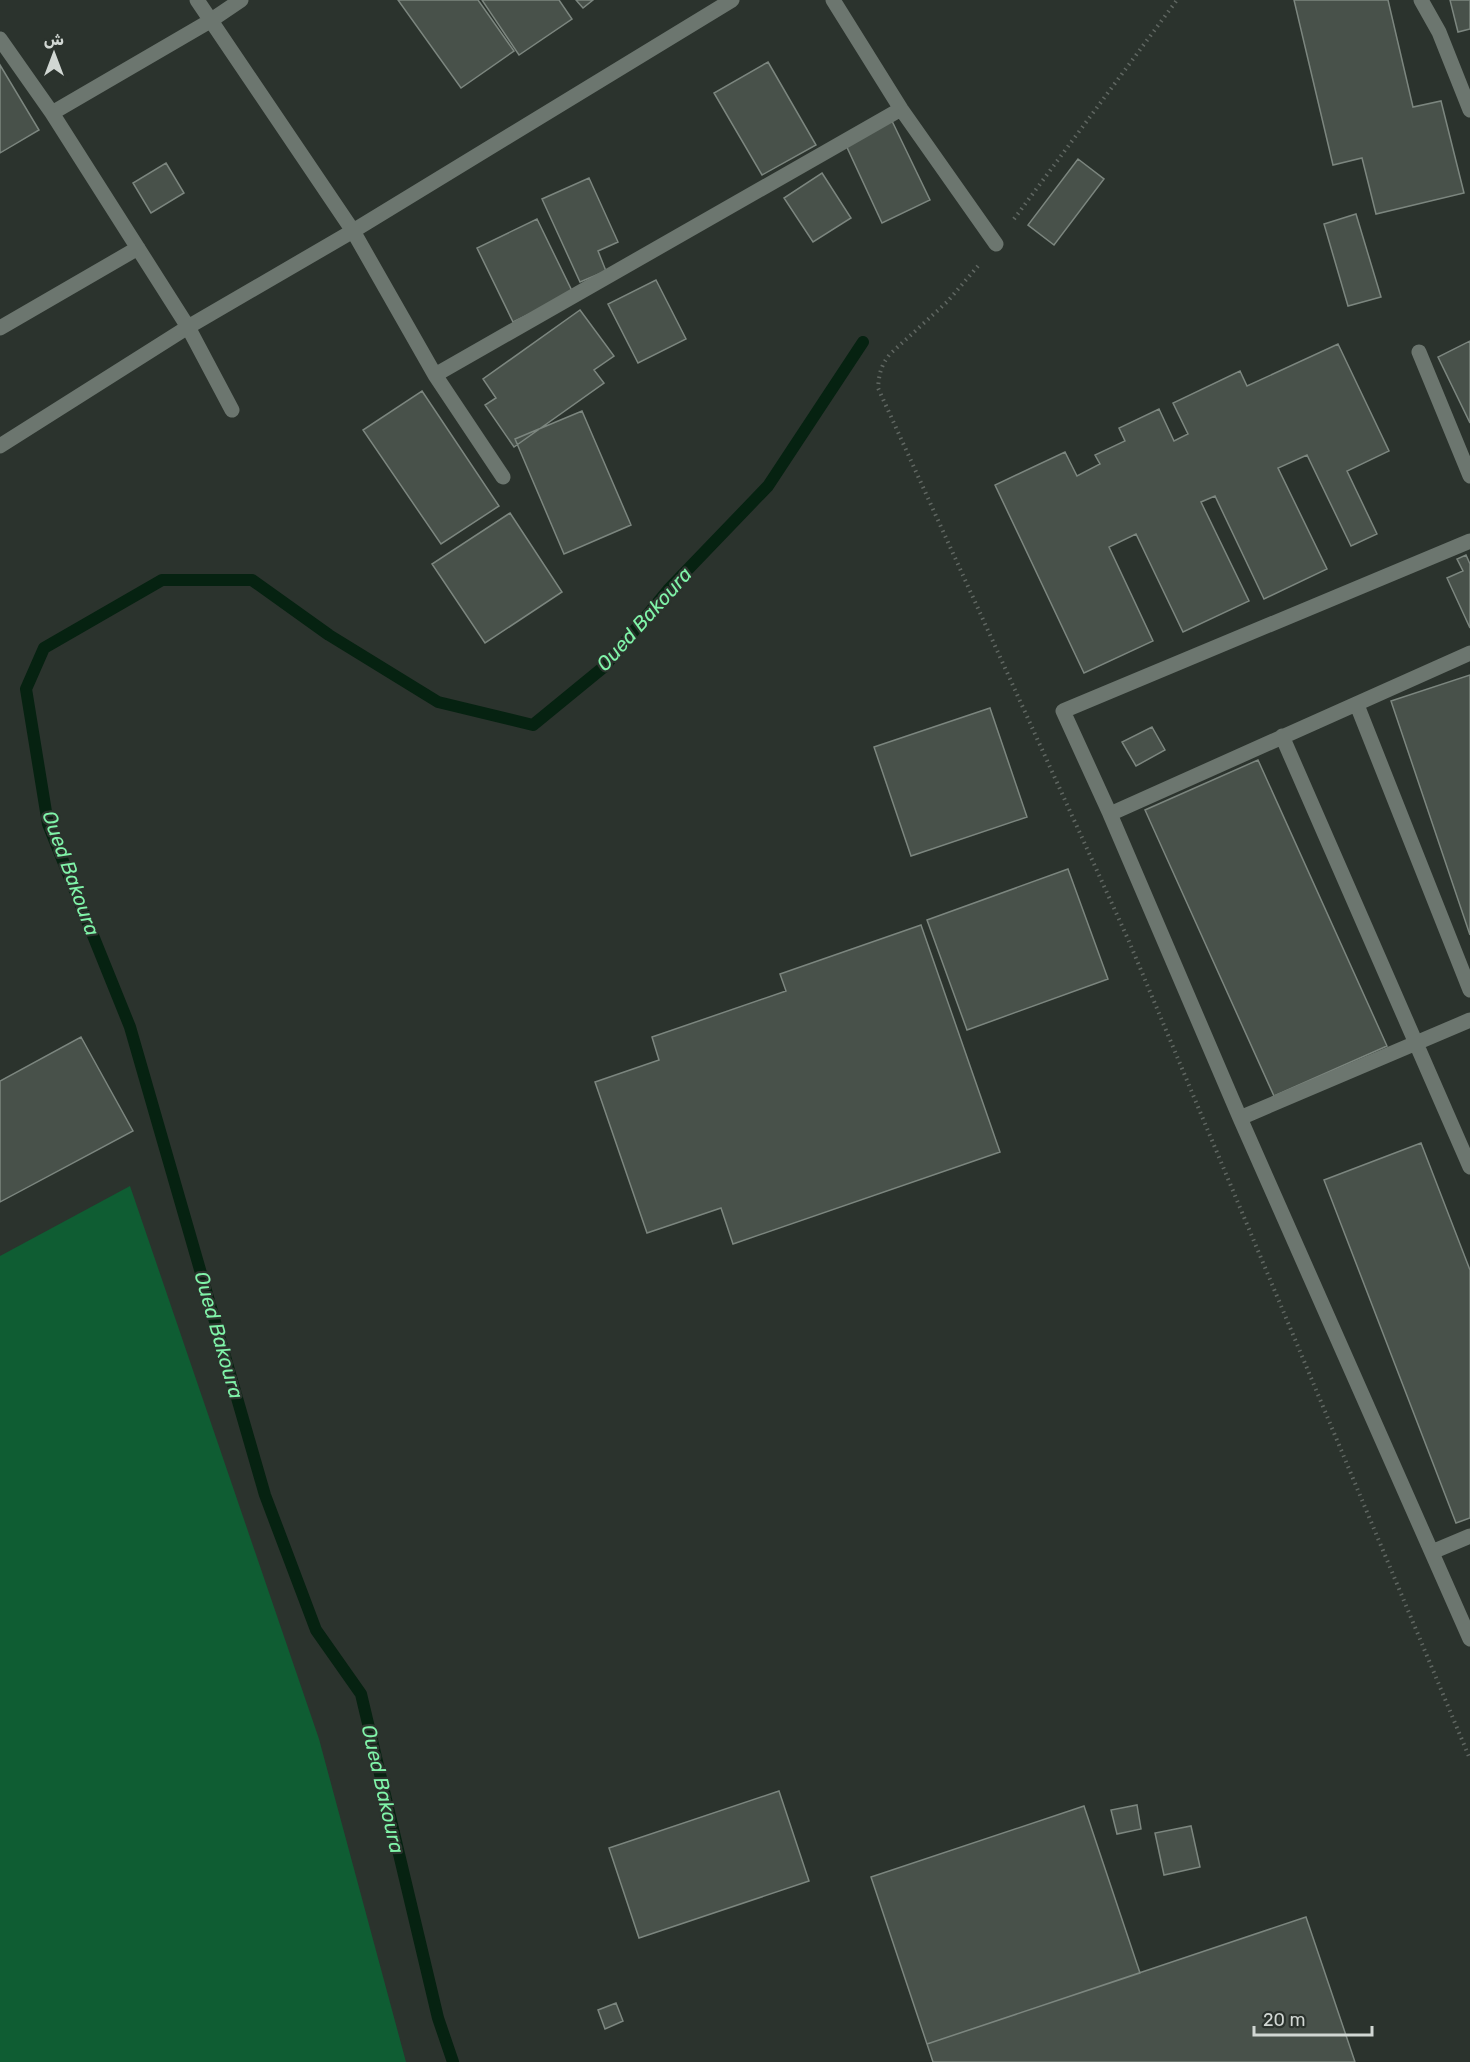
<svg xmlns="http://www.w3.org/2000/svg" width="1470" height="2062" font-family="Rubik,'Noto Naskh Arabic',sans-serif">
<rect width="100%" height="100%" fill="#2b332d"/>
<path fill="#0f5d33" d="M130,1186L319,1739L406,2062H0V1256Z"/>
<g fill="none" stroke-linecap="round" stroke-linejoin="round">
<path stroke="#062211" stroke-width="12" d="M453,2062L438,2018L361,1694L316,1630L265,1495L130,1027L48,824L26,689L44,648L162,580H252L329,635L438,702L533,725L605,666L668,590L768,486L863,342"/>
</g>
<path fill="#48514a" stroke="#7c867f" stroke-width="1.5" d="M398,0H478L514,51L461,88Z
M482,0H559L572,19L519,55Z
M576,0H593L583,8Z
M1294,0H1388L1413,107L1441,101L1464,193L1376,214L1362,158L1333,165Z
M1450,0H1470V29L1458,32Z
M768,62L816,145L762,175L714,93Z
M0,65L39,130L0,153Z
M892,121L930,200L882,223L845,143Z
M1078,159L1104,179L1054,245L1028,225Z
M166,163L184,193L151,213L133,183Z
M822,173L851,218L813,242L784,198Z
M589,178L618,242L598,251L606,271L580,282L542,199Z
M1356,214L1381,297L1348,306L1324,224Z
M537,219L573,293L513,322L477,248Z
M656,280L686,339L638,363L608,304Z
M580,310L614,356L594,370L604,383L514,447L485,405L496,398L483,379Z
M1470,341V423L1438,357Z
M1338,344L1389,451L1347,471L1377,534L1351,546L1307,455L1278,468L1327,569L1264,599L1215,496L1201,502L1249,601L1183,632L1136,534L1109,547L1153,641L1084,673L995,485L1065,452L1077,476L1100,464L1095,455L1125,441L1119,428L1159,409L1174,441L1188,434L1173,403L1240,371L1247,386Z
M422,391L499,506L441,544L363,430Z
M582,411L631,525L564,554L515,439Z
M510,513L562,592L485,643L432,564Z
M1466,555L1470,564V628L1447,578L1463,571L1457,559Z
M1470,675V935L1391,701Z
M990,708L1027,817L911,856L874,747Z
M1152,727L1165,750L1136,766L1122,742Z
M1258,760L1387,1046L1274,1096L1145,810Z
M1068,869L1108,979L967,1030L927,920Z
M921,925L1000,1152L733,1244L721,1208L647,1233L595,1082L659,1060L652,1037L786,991L780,974Z
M81,1037L133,1131L0,1202V1081Z
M1421,1143L1470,1270V1518L1456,1523L1324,1180Z
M779,1791L809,1881L639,1938L609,1848Z
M1137,1805L1141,1829L1117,1834L1111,1810Z
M1084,1806L1140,1973L927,2044L871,1877Z
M1191,1826L1200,1867L1164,1875L1155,1833Z
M1306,1917L1355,2062H933L927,2044Z
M616,2003L623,2021L605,2029L598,2010Z"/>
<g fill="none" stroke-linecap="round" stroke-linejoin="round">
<path stroke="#606762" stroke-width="4" stroke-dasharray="1.5 4.5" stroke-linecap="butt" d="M1014,219L1177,0
M978,266L947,302L890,354C881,365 879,374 878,388L1128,939L1470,1759"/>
<path stroke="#6c766f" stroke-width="15" d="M197,0L353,231L435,375L503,477
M833,0L901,109L996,244
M1421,0L1439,32L1470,110
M0,39L52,113L188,327L232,410
M52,113L210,21L241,0
M0,328L138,248
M1419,352L1470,476
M435,375L901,109
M0,446L188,327L353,231L732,0
M1470,653L1110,814L1240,1118L1470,1639
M1357,705L1470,990
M1282,736L1470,1167
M1110,814L1063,711L1470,541
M1240,1118L1470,1020
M1432,1552L1470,1536"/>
</g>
<g text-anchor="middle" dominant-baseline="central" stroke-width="4.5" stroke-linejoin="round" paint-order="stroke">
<g font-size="20" font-style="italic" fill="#80f4a9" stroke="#2b332d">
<text transform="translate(644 619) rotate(-48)">Oued Bakoura</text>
<text transform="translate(71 873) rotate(70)">Oued Bakoura</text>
<text transform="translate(219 1335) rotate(74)">Oued Bakoura</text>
<text transform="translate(383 1789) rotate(77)">Oued Bakoura</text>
</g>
</g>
<g transform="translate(54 54)" stroke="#2b332d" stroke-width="4.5" paint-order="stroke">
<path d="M0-4.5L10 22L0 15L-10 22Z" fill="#d1d7d3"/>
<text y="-9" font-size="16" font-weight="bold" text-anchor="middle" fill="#d1d7d3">ش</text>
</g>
<path d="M1254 2026v9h118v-9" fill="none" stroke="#d1d7d3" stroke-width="3"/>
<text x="1263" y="2026" font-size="18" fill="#d1d7d3" stroke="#2b332d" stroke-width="4.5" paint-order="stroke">20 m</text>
</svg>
